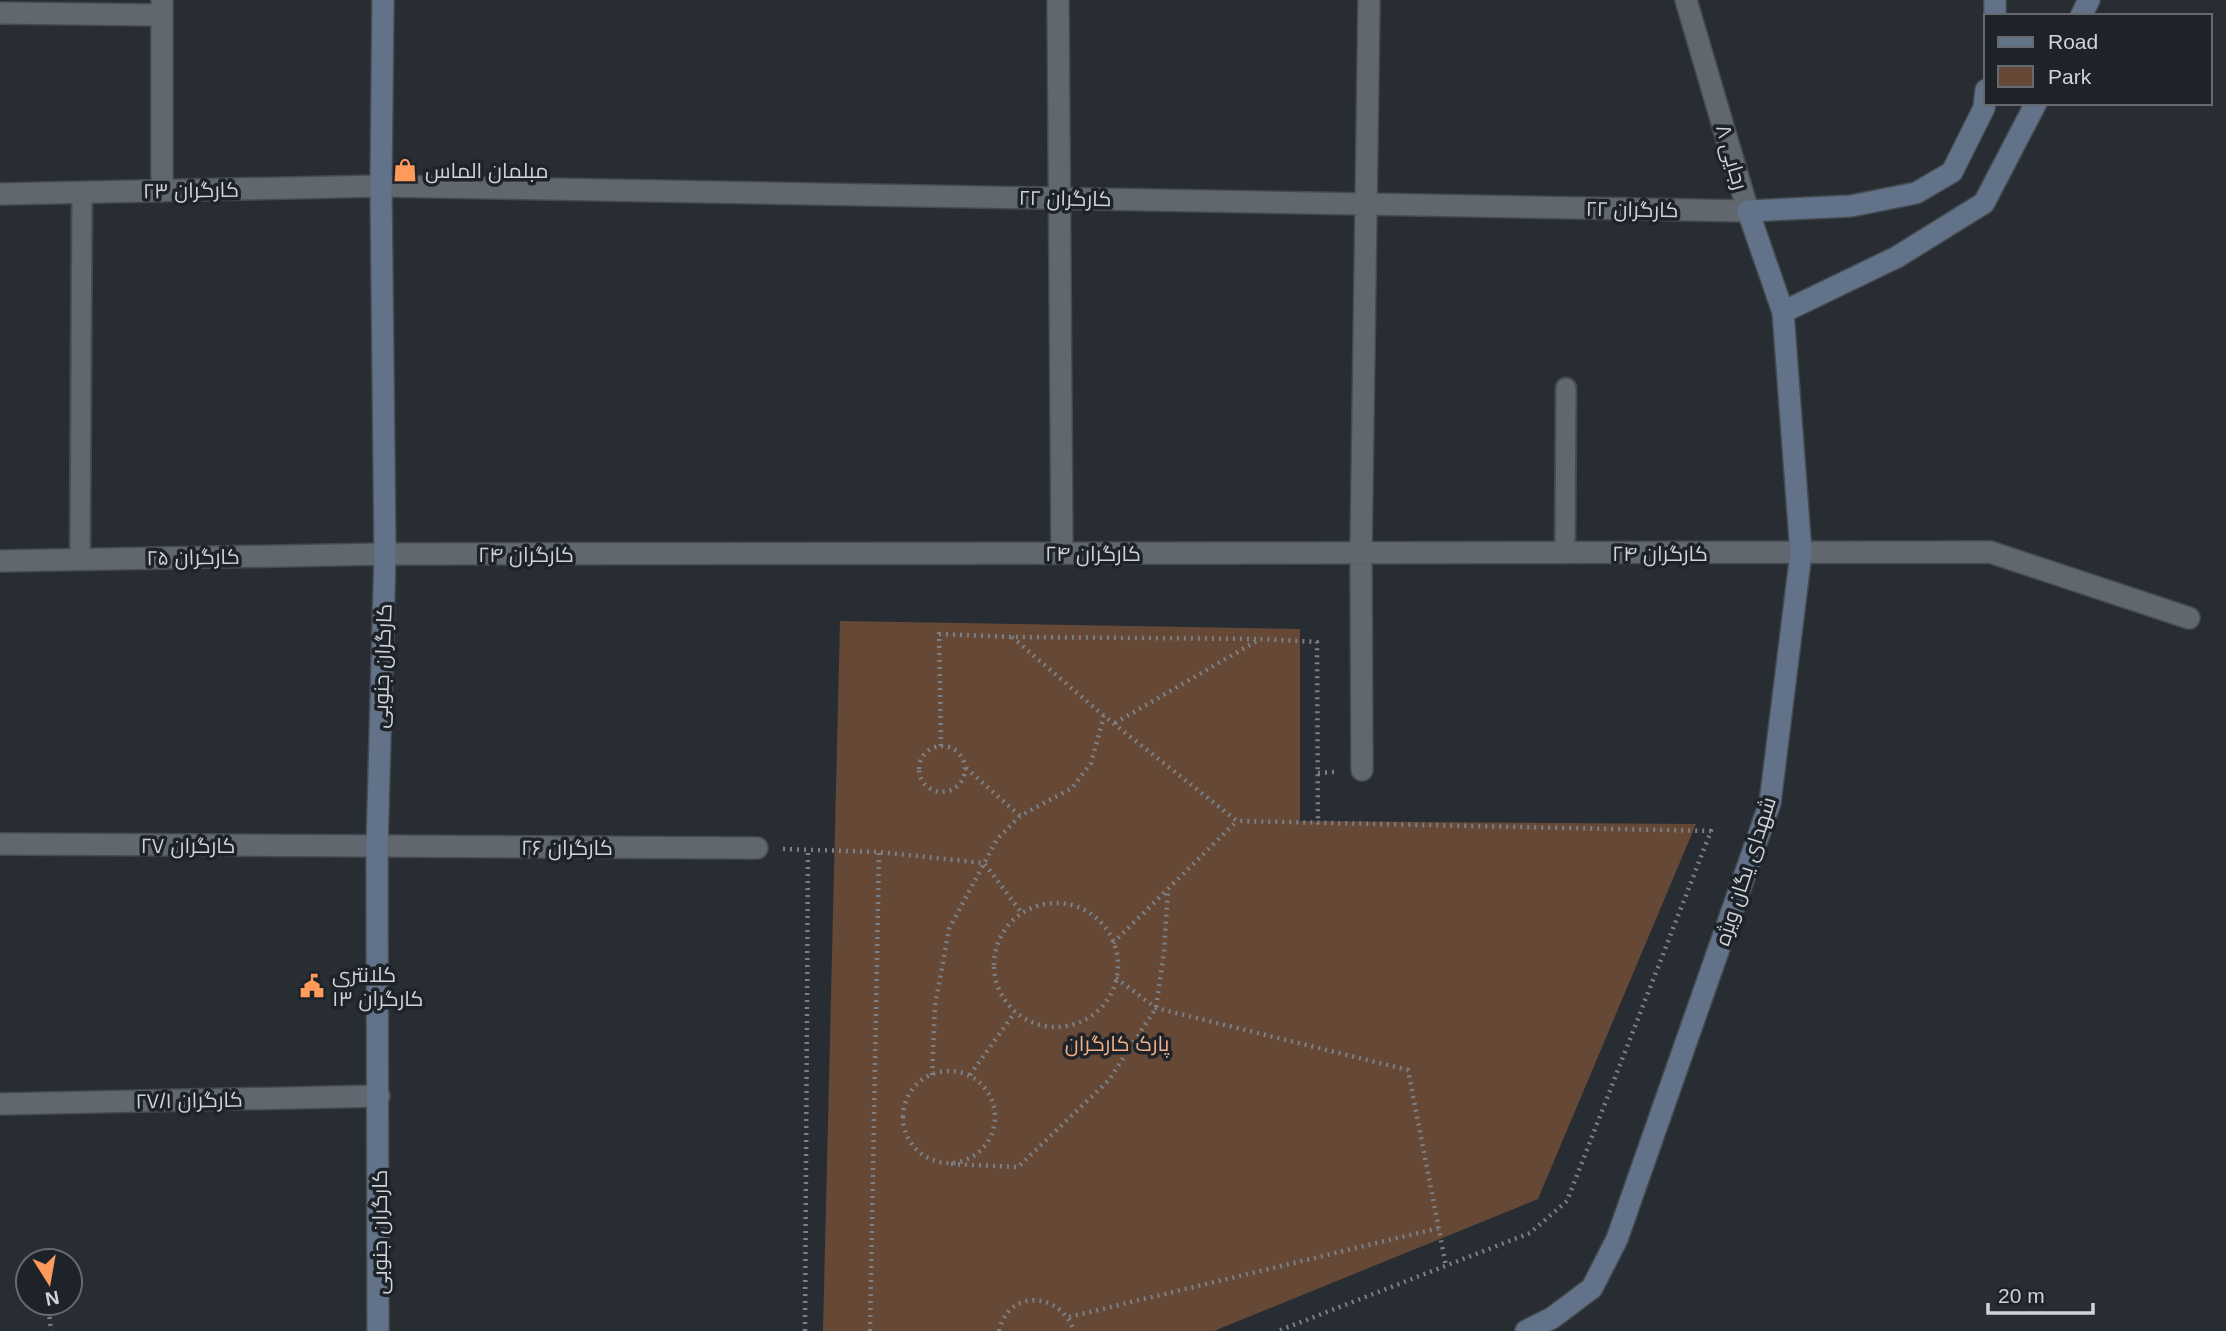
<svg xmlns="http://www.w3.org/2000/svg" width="2226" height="1331" font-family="Arial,Cairo,sans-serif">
<rect width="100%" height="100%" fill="#282d34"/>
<path fill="#664836" d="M840,621L1300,629V821L1696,824L1538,1199L1214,1331H823Z"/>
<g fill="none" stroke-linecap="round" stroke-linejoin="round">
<g stroke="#464a51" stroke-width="23">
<path id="lane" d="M1565,553L1566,388
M80,560L82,193"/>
</g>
<g stroke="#464a51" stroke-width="24">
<path id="street" d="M1058,0L1062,553
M0,13L162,15
M162,191V0
M0,194L381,186L1748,211L1686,0
M0,561L385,554L1990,552L2189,618
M1362,770L1361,553L1369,0
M0,844L757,848
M0,1104L379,1096"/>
</g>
<g stroke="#464a51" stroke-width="24">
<path id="secondary" d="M1995,16V0
M2081,16L2089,0
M1783,312L1897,257L1984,203L2036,103
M378,1331L377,847L385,554L381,186L383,0
M1526,1331L1552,1318L1592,1288L1617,1239L1770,803L1801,553L1783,312L1748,211L1851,206L1916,193L1952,172L1984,108L1986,90"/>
</g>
<path stroke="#7c8086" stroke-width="4.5" stroke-dasharray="2 5" stroke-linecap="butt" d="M1012,637L1104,716L1237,821L1711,831L1567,1201L1530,1233L1278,1331
M1115,723L1260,639L1317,642L1318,824
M919 769a23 23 0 1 1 46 0a23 23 0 1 1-46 0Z
M941,746L939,634L1012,637L1260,639
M966,768L1020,816
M1318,773L1334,772
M783,849L879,852L984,863L1021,912
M994 965a62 62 0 1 1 124 0a62 62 0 1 1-124 0Z
M1113,943L1237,821
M1116,978L1156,1008L1408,1070L1446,1266
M903 1117a46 46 0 1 1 92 0a46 46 0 1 1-92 0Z
M932,1075L935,1006L949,929L997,839L1020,816L1072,788L1091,763L1104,716
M970,1075L1015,1012
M951,1164L1018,1167L1109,1080L1156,1008L1164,952L1168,889
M43,1256V1261
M48,1303L51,1331
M1069,1317L1439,1228
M805,1331L808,850
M870,1331L879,852
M999,1331C1008,1289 1060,1291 1074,1331"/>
<use href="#lane" stroke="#61676f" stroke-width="19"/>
<use href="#street" stroke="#61676f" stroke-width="21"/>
<use href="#secondary" stroke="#627289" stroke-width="21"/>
</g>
<defs>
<g id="shop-bare" transform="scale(1.89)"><path d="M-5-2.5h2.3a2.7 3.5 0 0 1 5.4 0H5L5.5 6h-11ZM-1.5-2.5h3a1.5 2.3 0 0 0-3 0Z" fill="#ff9b5a" stroke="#1e232a" stroke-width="2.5" paint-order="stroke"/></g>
<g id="civic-bare" transform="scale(1.89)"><path d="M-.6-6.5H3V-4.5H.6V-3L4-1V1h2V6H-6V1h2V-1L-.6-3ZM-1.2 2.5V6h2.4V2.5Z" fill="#ff9b5a" stroke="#1e232a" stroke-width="2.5" paint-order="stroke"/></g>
</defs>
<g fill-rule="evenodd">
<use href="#shop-bare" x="405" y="170"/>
<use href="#civic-bare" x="312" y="986"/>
</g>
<g text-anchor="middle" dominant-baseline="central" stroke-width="7" stroke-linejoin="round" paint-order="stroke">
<g font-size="21" fill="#d0d3d8" stroke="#1e232a">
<text transform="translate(1732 157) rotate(74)">رجایی ۸</text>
<text transform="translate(191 190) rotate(-1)">کارگران ۲۳</text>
<text transform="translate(1065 198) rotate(1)">کارگران ۲۲</text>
<text transform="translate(1632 209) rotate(1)">کارگران ۲۲</text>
<text x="1093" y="553">کارگران ۲۴</text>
<text x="1660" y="553">کارگران ۲۴</text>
<text x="526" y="554">کارگران ۲۴</text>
<text transform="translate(193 557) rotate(-1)">کارگران ۲۵</text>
<text transform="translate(382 666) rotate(-88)">کارگران جنوبی</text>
<text x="188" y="845">کارگران ۲۷</text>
<text x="567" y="847">کارگران ۲۶</text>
<text transform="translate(1745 871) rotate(-72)">شهدای یگان ویژه</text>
<text transform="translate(189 1100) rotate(-1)">کارگران ۲۷/۱</text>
<text transform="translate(379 1232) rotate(-90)">کارگران جنوبی</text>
</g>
<g font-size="21" fill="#d0d3d8" stroke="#1e232a" text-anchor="start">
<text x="425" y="170">مبلمان الماس</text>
<text x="332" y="974">کلانتری<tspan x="332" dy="24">۱۳ کارگران</tspan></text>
</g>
<g font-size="21" fill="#f4af85" stroke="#1e232a">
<text x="1117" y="1043">پارک کارگران</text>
</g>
</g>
<rect x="1984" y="14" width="228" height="91" fill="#1e232a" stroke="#656970" stroke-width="2"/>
<rect x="1998" y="37" width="35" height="10" fill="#627289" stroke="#656970" stroke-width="2"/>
<text x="2048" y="49" font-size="21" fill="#d0d3d8">Road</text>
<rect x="1998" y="66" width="35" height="21" fill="#664836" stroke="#656970" stroke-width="2"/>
<text x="2048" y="84" font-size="21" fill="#d0d3d8">Park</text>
<g transform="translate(49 1282) rotate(169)"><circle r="33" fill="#1e232a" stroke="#656970" stroke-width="2"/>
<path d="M0-5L12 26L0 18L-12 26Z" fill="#ff9b5a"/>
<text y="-10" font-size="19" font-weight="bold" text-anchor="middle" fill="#d0d3d8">N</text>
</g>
<path d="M1988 1303v10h105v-10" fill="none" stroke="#d0d3d8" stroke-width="3.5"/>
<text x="1998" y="1303" font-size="21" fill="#d0d3d8" stroke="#1e232a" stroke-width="5" paint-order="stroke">20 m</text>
</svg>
